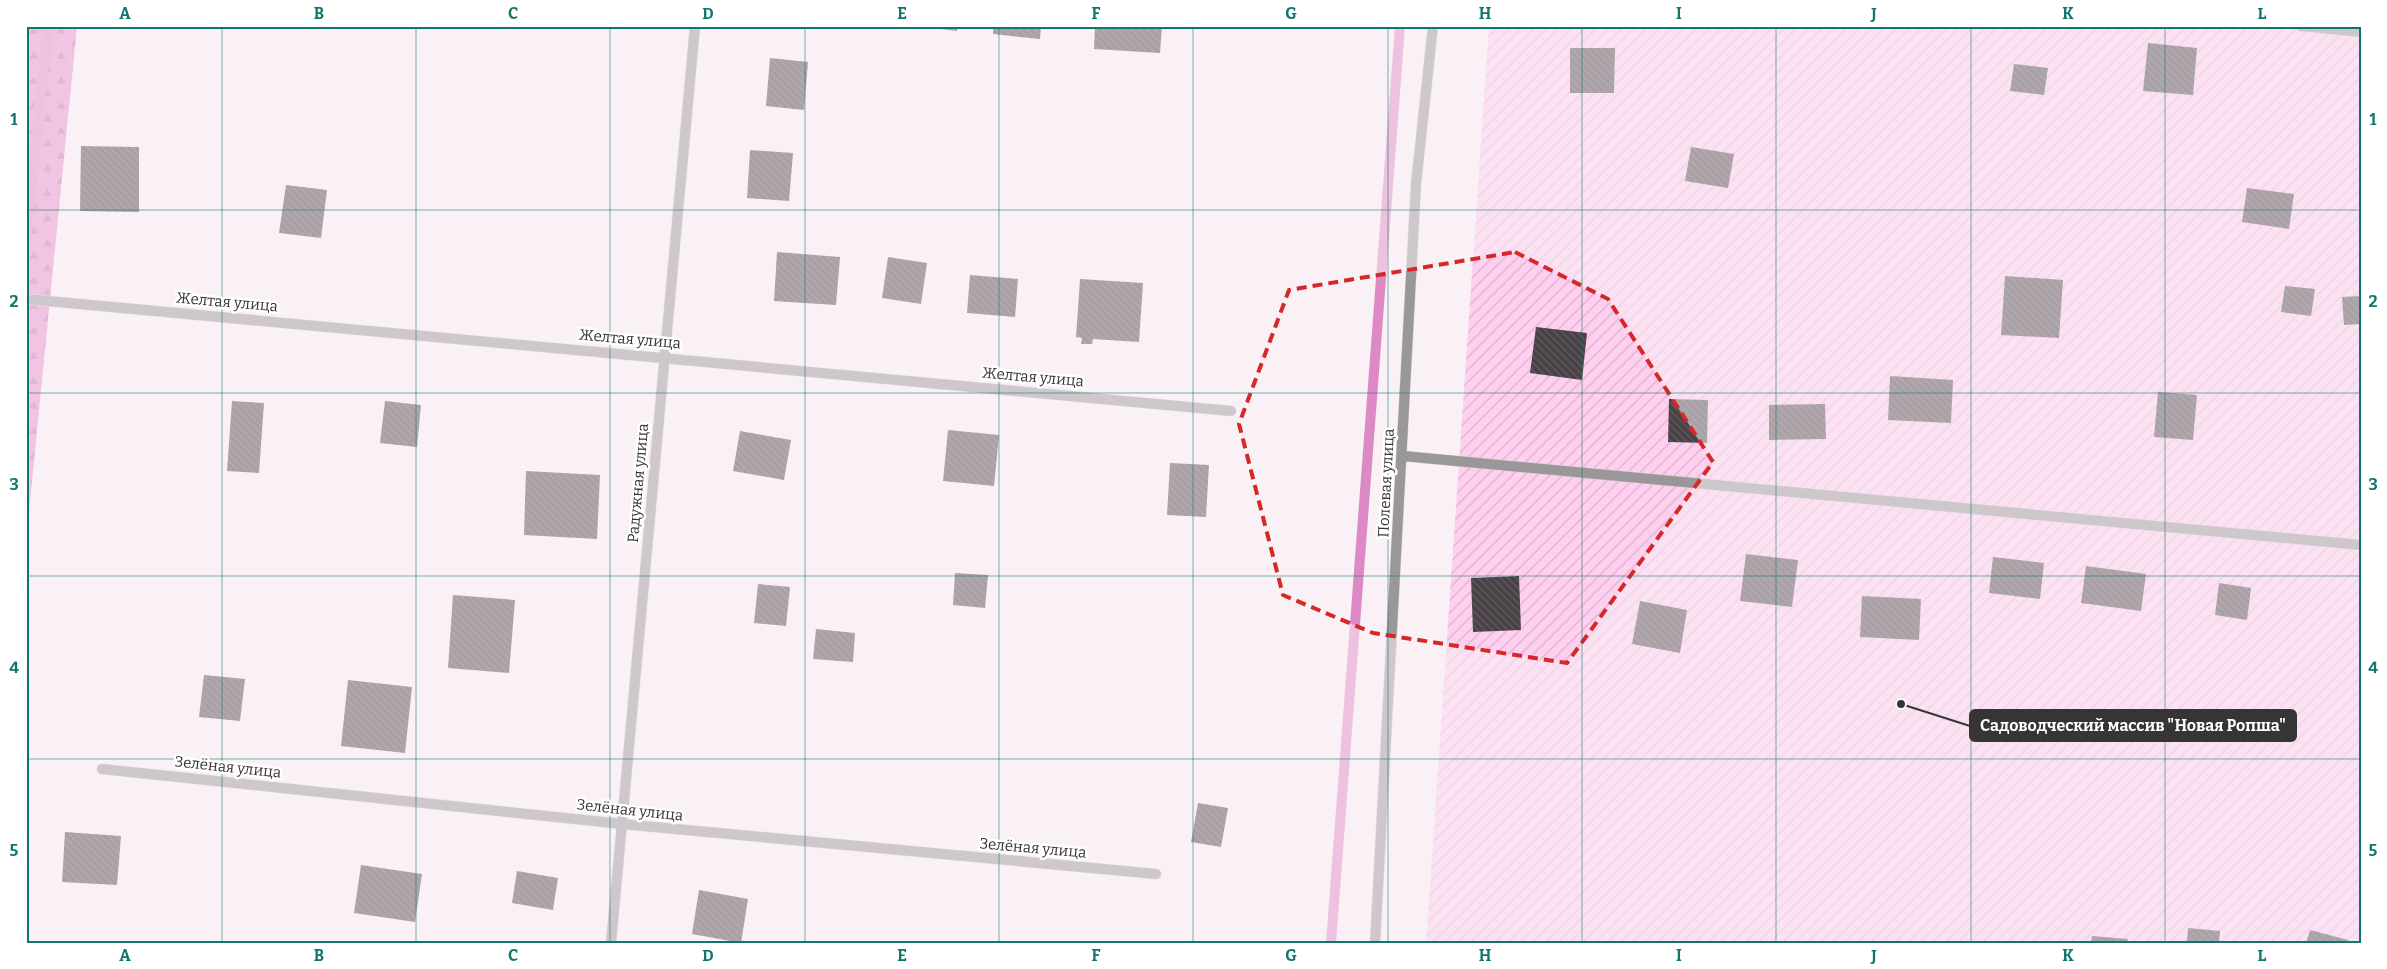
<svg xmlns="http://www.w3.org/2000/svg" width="2387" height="969" font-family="Bitter,serif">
<defs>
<pattern id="forest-firs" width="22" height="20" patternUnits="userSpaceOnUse" patternTransform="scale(1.25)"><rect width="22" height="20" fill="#e48fcb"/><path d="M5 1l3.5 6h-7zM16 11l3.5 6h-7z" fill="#ba76a6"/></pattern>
<pattern id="garden-furrows" width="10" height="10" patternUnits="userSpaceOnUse" patternTransform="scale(1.25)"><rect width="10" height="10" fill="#ffcfef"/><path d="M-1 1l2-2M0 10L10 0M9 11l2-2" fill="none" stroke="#dbb2ce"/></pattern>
<pattern id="building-back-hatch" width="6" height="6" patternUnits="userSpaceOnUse" patternTransform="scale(1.25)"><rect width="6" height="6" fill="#484146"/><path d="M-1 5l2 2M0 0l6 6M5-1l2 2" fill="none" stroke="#615b5f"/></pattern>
</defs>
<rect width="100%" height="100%" fill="#f9f1f6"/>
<path fill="url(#forest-firs)" d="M26,26H77L26,542Z"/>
<path fill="url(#garden-furrows)" d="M1489,26H2361V943H1426Z"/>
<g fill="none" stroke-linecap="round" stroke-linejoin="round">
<path stroke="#dd89c5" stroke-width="10" d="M26,239L48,26
M1331,943L1400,26"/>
</g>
<path fill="url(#building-back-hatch)" d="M916,26H958L957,31Z
M993,26H1041L1040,39L993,34Z
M1095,26H1162L1160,53L1094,49Z
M2148,43L2197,48L2193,95L2143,91Z
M1570,48H1615L1614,93H1570Z
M770,58L808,62L804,110L766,106Z
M2014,64L2048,68L2044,95L2010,91Z
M81,146L139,147V212L80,211Z
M1691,147L1734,154L1728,188L1685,181Z
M750,150L793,153L789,201L747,198Z
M286,185L327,190L321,238L279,233Z
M2247,188L2294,194L2289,229L2242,222Z
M777,252L840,257L836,305L774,301Z
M888,257L927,263L921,304L882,298Z
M970,275L1018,279L1015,317L967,313Z
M2005,276L2063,280L2059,338L2001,335Z
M1080,279L1143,283L1139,342L1093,339L1092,344H1081L1082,338L1076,337Z
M2285,286L2315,289L2311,316L2281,312Z
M2361,296V324L2344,325L2342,297Z
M1536,327L1587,333L1582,380L1530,373Z
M1890,376L1953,380L1951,423L1888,420Z
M2158,392L2197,395L2193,440L2154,437Z
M1669,399L1708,400L1707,443L1668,442Z
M232,401L264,403L259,473L227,471Z
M385,401L421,405L417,447L380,443Z
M1825,404L1826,439L1769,440V405Z
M948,430L999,435L994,486L943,481Z
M740,431L791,440L784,480L733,471Z
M1170,463L1209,465L1206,517L1167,515Z
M526,471L600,475L597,539L524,535Z
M1746,554L1798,560L1792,607L1740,601Z
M1993,557L2044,563L2040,599L1989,593Z
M2086,566L2146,574L2141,611L2081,603Z
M955,573L988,575L985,608L953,605Z
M1519,576L1521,630L1473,632L1471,578Z
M2219,583L2251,588L2247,620L2215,615Z
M758,584L790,587L786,626L754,623Z
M453,595L515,600L509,673L448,668Z
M1862,596L1921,599L1919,640L1860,637Z
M1640,601L1687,610L1680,653L1632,644Z
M816,629L855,633L853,662L813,659Z
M204,675L245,679L240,721L199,717Z
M348,680L412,687L405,753L341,746Z
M1198,803L1228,808L1221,847L1191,842Z
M65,832L121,836L117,885L62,882Z
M361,865L422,874L415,922L354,913Z
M517,871L558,878L553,910L512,903Z
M699,890L748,899L741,943L692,934Z
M2188,928L2220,931L2219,943H2187Z
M2310,930L2348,940L2347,943H2306Z
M2092,936L2128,939L2127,943H2091Z"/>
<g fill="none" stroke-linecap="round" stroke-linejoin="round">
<g stroke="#d6cfd3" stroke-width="11">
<path id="minor" d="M2301,26L2361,32
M26,299L1231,411
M1403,456L2361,545
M102,769L622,824L1156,874
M611,943L695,26
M1375,943L1416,184L1433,26"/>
</g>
<use href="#minor" stroke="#9a9799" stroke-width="10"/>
</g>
<path d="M0 0H2387V969H0ZM1515,252L1608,299L1713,462L1567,663L1373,633L1283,595L1239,424L1289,290Z" fill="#f9f1f6" fill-opacity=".55" fill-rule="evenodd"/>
<path fill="none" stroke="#d62828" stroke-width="4" stroke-dasharray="10 6" stroke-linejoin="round" d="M1515,252L1608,299L1713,462L1567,663L1373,633L1283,595L1239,424L1289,290Z"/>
<path fill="none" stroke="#0f766e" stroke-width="1" stroke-opacity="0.55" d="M222,26V943M416,26V943M610,26V943M805,26V943M999,26V943M1193,26V943M1388,26V943M1582,26V943M1776,26V943M1971,26V943M2165,26V943M26,210H2361M26,393H2361M26,576H2361M26,759H2361"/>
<g text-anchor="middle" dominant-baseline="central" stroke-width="5" stroke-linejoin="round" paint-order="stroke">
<g font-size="15" fill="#373436" stroke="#fff">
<text transform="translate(227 302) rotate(5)">Желтая улица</text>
<text transform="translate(630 339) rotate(5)">Желтая улица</text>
<text transform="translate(1033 377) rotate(5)">Желтая улица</text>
<text transform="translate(638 483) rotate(-85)">Радужная улица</text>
<text transform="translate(1386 483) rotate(-87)">Полевая улица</text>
<text transform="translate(228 767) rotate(6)">Зелёная улица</text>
<text transform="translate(630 810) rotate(6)">Зелёная улица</text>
<text transform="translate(1033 848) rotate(5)">Зелёная улица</text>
</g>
</g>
<path fill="none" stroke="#373436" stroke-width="2" d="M1901 704L1970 726"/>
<circle fill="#373436" stroke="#fff" stroke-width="2" cx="1901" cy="704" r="5"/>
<rect fill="#373436" stroke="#373436" stroke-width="2" x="1970" y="710" width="326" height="31" rx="5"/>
<g font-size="16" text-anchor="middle" font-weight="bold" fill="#fff">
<text x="2133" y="731">Садоводческий массив "Новая Ропша"</text>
</g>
<rect width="2387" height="969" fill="none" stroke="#ffffff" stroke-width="55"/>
<rect x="28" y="28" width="2332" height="914" fill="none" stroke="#0f766e" stroke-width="2"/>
<g font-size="16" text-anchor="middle" font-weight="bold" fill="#0f766e">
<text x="125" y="19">A</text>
<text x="319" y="19">B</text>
<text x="513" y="19">C</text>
<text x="708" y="19">D</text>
<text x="902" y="19">E</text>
<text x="1096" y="19">F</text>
<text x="1291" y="19">G</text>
<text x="1485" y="19">H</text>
<text x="1679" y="19">I</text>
<text x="1874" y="19">J</text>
<text x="2068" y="19">K</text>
<text x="2262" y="19">L</text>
<text x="14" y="125">1</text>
<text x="2373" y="125">1</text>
<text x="14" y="307">2</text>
<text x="2373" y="307">2</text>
<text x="14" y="490">3</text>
<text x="2373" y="490">3</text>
<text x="14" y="673">4</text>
<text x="2373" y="673">4</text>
<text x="14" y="856">5</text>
<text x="2373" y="856">5</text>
<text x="125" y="961">A</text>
<text x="319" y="961">B</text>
<text x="513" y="961">C</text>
<text x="708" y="961">D</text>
<text x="902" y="961">E</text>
<text x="1096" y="961">F</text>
<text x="1291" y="961">G</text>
<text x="1485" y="961">H</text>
<text x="1679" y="961">I</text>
<text x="1874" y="961">J</text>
<text x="2068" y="961">K</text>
<text x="2262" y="961">L</text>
</g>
</svg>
